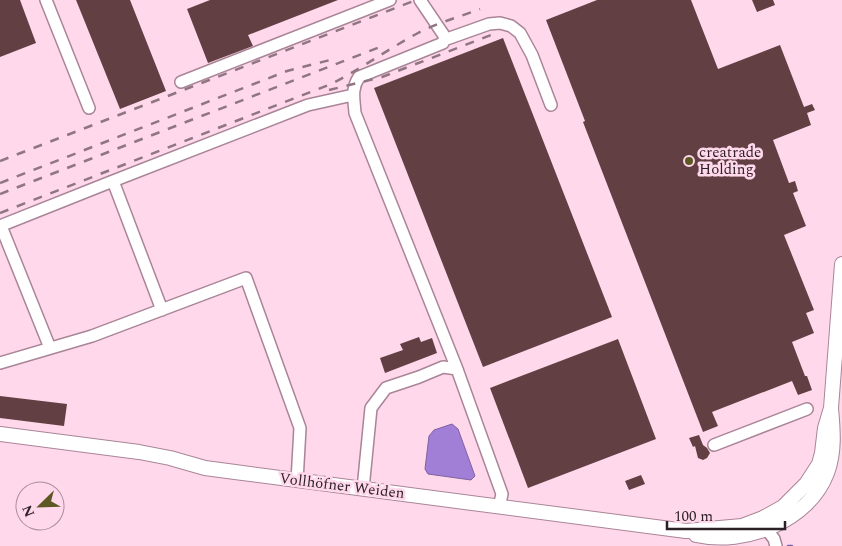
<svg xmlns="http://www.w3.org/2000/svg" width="842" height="546" font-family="Spectral,serif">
<rect width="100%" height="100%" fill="#ffd8eb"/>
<path fill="#a17fd6" stroke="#7e62a1" d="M452,424L458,429L475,476L471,480L428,474L425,469L429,436L434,430Z"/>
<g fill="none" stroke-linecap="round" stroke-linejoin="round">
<path stroke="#7e62a1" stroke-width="2.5" d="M788,546H792"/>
</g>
<path fill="#623f43" d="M0,0H20L36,43L0,57Z
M76,0H130L166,91L120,109Z
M210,0H338L248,35L253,46L208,63L187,9Z
M597,0H691L718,69L780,45L804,107L812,104L815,110L807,113L811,125L773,140L789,183L795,181L798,191L793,193L806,226L784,235L814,310L806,313L814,333L792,342L805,376H807L812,390L798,395L792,381L712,412L718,426L703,432L583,122L585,121L546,20Z
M752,0H773L775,5L757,12Z
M503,38L612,317L483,367L374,88Z
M419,337L421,342L432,338L437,353L385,373L380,358L403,350L400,344Z
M618,339L656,439L528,488L490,388Z
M0,396L67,404L64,426L0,418Z
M699,435L703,445L707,448L710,453L707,458L703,460L698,458L695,446L693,447L689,438Z
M641,475L645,484L629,490L625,481Z"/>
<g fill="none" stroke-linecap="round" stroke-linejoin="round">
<g stroke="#a98597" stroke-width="14">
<path id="minor" d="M46,0L89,108
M420,0L445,37L443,43L359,77C351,89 354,99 355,113L457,369
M444,40L489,24L500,23L511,26L520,33L532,55L551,105
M181,82L390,0
M0,226L113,181
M1,226L50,348
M162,310L113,181L308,105L353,95
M0,363L92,336L246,278L300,428L297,481
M714,445L807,409
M363,489L371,408L386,388L419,377L443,367L457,369L502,494L499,507
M768,531L774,539L776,546"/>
</g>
<g stroke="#a98597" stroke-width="16">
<path id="major" d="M0,434L139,452L170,458L205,468L235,472L686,531L742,526L763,518L783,507L806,484L819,464L822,453L825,428L831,408
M696,535C745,546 809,521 827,473C835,452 833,430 831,408L842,264"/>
</g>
<use href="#minor" stroke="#fff" stroke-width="11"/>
<use href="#major" stroke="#fff" stroke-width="14"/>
<path stroke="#8f7682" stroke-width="2.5" stroke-dasharray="9 9" stroke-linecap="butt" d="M329,90L382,77L499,32
M0,161L416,0
M0,183L287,71L330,60
M0,194L385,45
M0,213L331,84C361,69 388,49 418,33C437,23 459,17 480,9"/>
</g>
<circle fill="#5c5824" stroke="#ffd8eb" stroke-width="2" cx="689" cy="161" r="5"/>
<g text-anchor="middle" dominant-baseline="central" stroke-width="5" stroke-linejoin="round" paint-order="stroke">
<g font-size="15" fill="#2d1f26" stroke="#ffd8eb" text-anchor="start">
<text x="699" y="152">creatrade<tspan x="699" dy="17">Holding</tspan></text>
</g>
<g font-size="15" fill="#2d1f26" stroke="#ffd8eb">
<text transform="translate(342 486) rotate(7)">Vollhöfner Weiden</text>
</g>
</g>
<g transform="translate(40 506) rotate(247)"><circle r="24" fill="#ffd8eb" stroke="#ab8e9c"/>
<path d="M0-4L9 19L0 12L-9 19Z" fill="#5c5824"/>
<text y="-8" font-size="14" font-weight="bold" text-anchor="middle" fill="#2d1f26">N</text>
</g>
<path d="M667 521v8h118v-8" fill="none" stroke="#2d1f26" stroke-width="2.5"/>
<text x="674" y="521" font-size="15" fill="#2d1f26" stroke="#ffd8eb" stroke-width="4" paint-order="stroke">100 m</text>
</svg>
